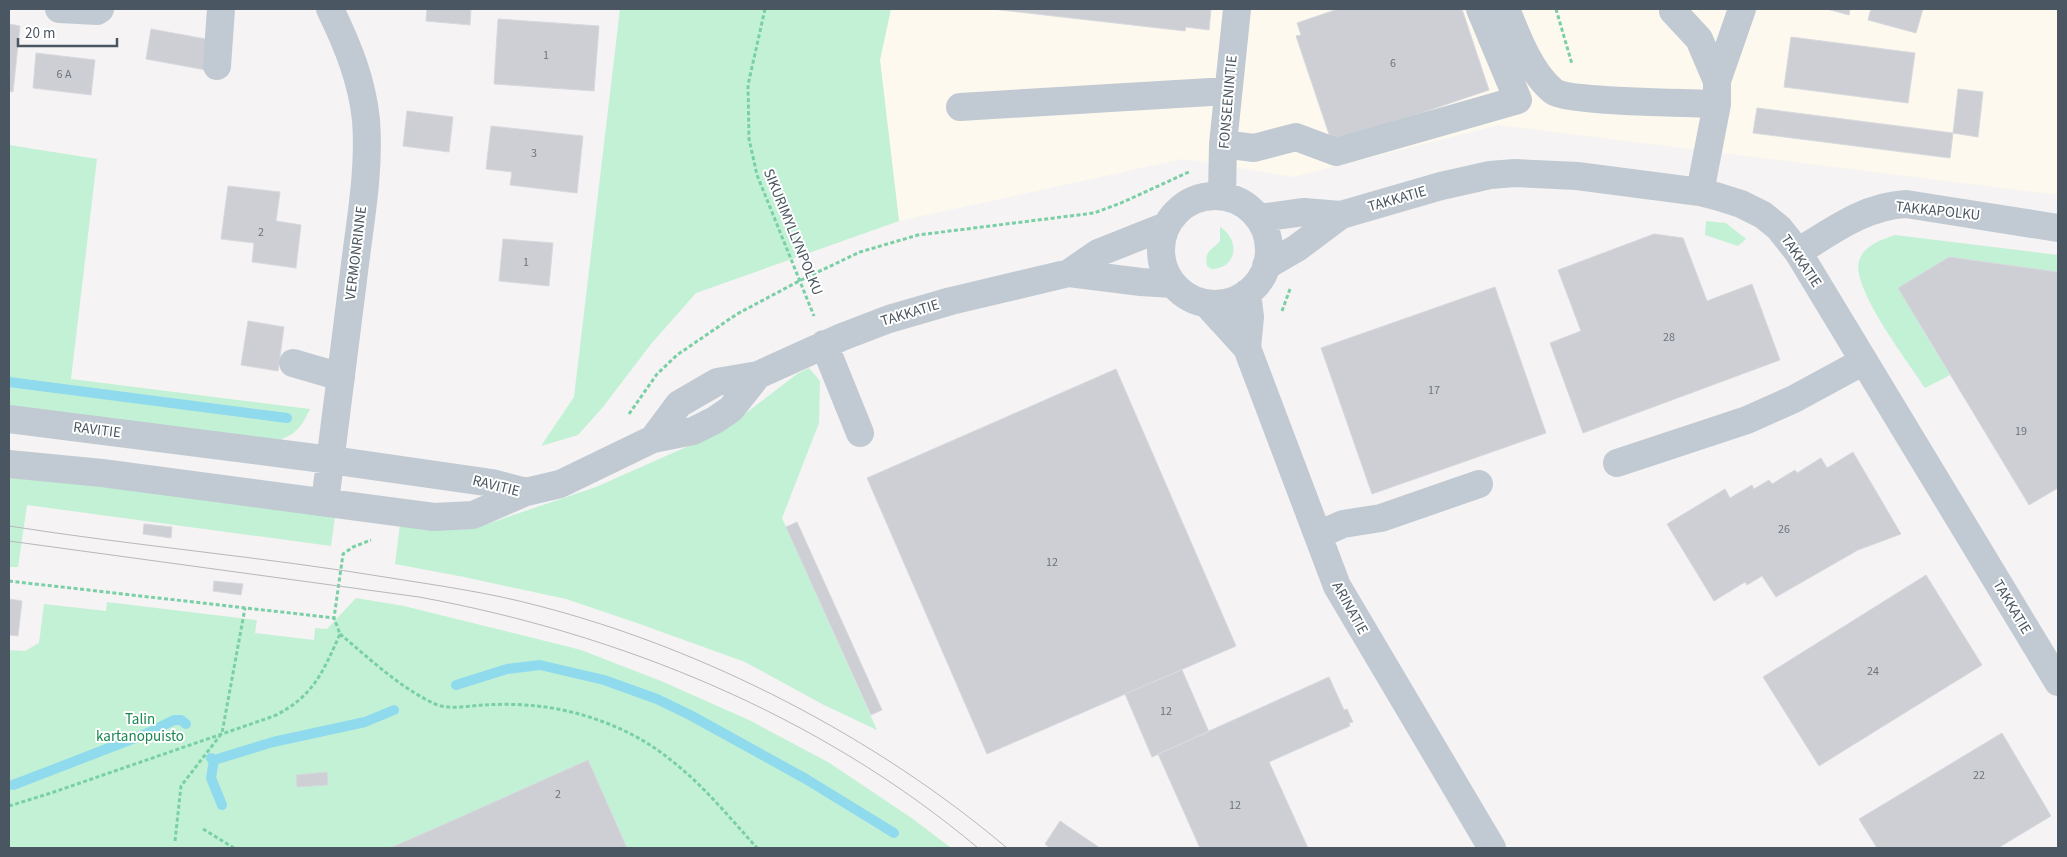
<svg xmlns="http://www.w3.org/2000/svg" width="2067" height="857" font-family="'Source Sans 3',sans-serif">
<rect width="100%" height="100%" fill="#f5f3f3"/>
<path fill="#fdf9ef" d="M891,9H2058V195L1499,125L1293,177L1183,159L899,221L880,60Z"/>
<path fill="#c3f1d5" d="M620,9H891L880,60L899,221L696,293L651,344L603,407L578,435L541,446L574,397Z
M9,145L97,159L71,379L310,409C301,428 295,435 276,441L9,407Z
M1706,221L1726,223L1746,239L1738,246L1705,235Z
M1220,227C1241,240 1237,269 1211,269L1207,266C1204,251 1211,251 1220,241Z
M1895,235L2058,255V272L1949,257L1898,288L1950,375L1925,388C1909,363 1851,288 1859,261C1864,245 1881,240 1895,235Z
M809,368L820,381L819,423L782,518L877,730L824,705L745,662L637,623L566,599L464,577L395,564L400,525L487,524L596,487L711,436L737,420L797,374Z
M9,477H30L335,517L331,546L27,505L18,567H9Z
M356,598L404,606L581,650L661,681L749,720L828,762L913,819L951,848H9V650L25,651L39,643L44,604L106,611L107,602L257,620L255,633L314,640L315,628L327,629Z"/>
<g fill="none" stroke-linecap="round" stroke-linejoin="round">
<path stroke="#90daee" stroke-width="10" d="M9,382L287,418
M456,685L507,669L540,665L604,680L657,699L690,715L806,779L894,833
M211,758L214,760L273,742L365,722L394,710
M214,760L211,778L222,805
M13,785L148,733L174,720H181L186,724"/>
</g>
<path fill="#cdcfd5" stroke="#d7d9de" d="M427,9H471L470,25L426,21Z
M992,9H1211L1209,30L1186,27L1185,31Z
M1338,9H1462L1489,90L1332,143L1296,36L1301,35L1297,23Z
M1827,9H1850L1849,15Z
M1871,9H1923L1916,33L1868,20Z
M498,19L599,26L594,91L494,84Z
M9,24L20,26L13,92L9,91Z
M151,29L211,40L206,70L146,59Z
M1791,37L1915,53L1908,103L1784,87Z
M36,53L95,60L91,95L33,88Z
M1958,89L1983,92L1978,137L1953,133L1950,158L1753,133L1757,108L1953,133Z
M407,111L453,117L449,152L403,146Z
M491,126L583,136L577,193L510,185L512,172L486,169Z
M228,186L280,192L276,221L301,225L296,268L252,262L254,243L221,239Z
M1654,234L1683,238L1707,301L1752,284L1780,360L1583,433L1550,343L1581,331L1558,270Z
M503,239L553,243L549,286L499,281Z
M1949,257L2058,272V488L2029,505L1898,288Z
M1495,287L1546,433L1372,494L1321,348Z
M248,321L284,327L278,371L241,365Z
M1116,369L1236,646L987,754L867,478Z
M1853,452L1901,534L1858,550L1776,597L1762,576L1747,585L1745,582L1714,601L1667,524L1725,489L1730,498L1752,485L1754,489L1769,480L1772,484L1795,470L1797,473L1821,458L1827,468Z
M797,522L882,710L871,715L786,527Z
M144,524L172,527L171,538L143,534Z
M1926,575L1982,665L1819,766L1763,677Z
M214,581L243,584L241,595L213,591Z
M9,599L22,601L18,636L9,635Z
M1182,670L1209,732L1152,757L1125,694Z
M1329,677L1344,710L1347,709L1353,722L1349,723L1350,726L1269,762L1308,848H1200L1158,754Z
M2002,733L2051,816L1998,848H1877L1859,819Z
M588,760L627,848H390L436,828Z
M327,772L328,785L297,787L296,775Z
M1060,821L1100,848H1050L1045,844Z"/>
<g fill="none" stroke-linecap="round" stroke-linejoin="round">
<path stroke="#7ad0a6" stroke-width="3" stroke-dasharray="4 2.5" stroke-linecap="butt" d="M765,9L748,85L749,139L757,175L814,316
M1556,9L1572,64
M1282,311L1290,289
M629,414L657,374L677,355L737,314L801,280L860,252L918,235L1094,213L1121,203L1191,171
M9,581L334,618
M340,634C370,659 399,687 435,704C449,710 468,706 483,705C500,704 520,704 537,706C584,711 635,730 672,761C704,786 730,818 757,848
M9,806L51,793L274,716C313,697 323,672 340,634L334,618L343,554L353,547L371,540
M203,829L234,848
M175,841L181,786L222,733L245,608"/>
<path stroke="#c1cad2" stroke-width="28" d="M59,9L97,11L100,9
M1506,9C1517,36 1530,72 1553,91C1567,102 1691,103 1717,104
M1673,11L1699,39L1717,81V104L1700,192
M217,66L221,9
M1717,81L1742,9
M960,107L1227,91
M1223,144L1254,148L1296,137L1336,152L1518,100L1480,9
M1222,196L1223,144L1237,9
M1161 250a54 54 0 1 1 108 0a54 54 0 1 1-108 0Z
M1259,218L1304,212L1341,215
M1798,252C1832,231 1865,206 1906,204L2058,228
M1266,266L1297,248L1341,215L1441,186L1490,175L1515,173L1577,176L1700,192L1719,197L1741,204L1763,215L1779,228L1798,252L2058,682
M1069,273L1098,253L1166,226
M1247,293L1250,317L1247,348
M1206,303L1247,348L1337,586L1492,848
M824,344L860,433
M293,363L341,377
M9,419L331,460L492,483L526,492
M653,439L679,404L717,382L758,375L842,337L889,319L951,301L1069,273L1141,282L1173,284
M1617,463L1747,420L1794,399L1864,361
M9,464L102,473L434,517L473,515L526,492L560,484L653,439L693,431L715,420L731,409L758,375
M325,502C335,425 344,348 354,272C360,222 370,170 366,120C362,80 347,44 330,9
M1318,535L1343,524L1381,518L1479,484"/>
<path stroke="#b5b8bd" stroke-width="1" d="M9,526C136,546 264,557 391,578C441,586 491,593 539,606C705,649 876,737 1007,848
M9,541L419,597C621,634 820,715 978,848"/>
</g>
<g text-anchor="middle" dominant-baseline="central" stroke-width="4" stroke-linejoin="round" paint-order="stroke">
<g font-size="12" fill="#6b747e">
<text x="546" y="55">1</text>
<text x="1393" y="63">6</text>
<text x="64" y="74">6 A</text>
<text x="534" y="153">3</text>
<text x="261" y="232">2</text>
<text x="526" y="262">1</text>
<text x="1669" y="337">28</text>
<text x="1434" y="390">17</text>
<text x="2021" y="431">19</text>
<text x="1784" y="529">26</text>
<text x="1052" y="562">12</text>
<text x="1873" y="671">24</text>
<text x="1166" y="711">12</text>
<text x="1979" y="775">22</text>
<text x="558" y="794">2</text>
<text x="1235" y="805">12</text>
</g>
<g font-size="15" fill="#4a5661" stroke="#fff">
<text transform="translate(1228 102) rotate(-85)">FONSEENINTIE</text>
<text transform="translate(1397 199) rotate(-16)">TAKKATIE</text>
<text transform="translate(1938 211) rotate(6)">TAKKAPOLKU</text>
<text transform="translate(793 232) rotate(68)">SIKURIMYLLYNPOLKU</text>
<text transform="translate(356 253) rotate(-83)">VERMONRINNE</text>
<text transform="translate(1801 261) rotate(56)">TAKKATIE</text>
<text transform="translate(910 313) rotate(-17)">TAKKATIE</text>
<text transform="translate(97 430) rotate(7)">RAVITIE</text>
<text transform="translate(496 486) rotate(14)">RAVITIE</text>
<text transform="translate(2012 607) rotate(59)">TAKKATIE</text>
<text transform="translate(1350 608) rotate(61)">ARINATIE</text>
</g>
<g font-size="15" fill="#17864f" stroke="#fff">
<text x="140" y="719">Talin<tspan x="140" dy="17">kartanopuisto</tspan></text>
</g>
</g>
<rect width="2067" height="857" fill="none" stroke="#4a5661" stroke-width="20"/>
<path d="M18 38v8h99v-8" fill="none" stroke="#4a5661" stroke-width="2.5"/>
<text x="25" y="38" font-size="15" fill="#4a5661" stroke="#ffffff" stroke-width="4" paint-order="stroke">20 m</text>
</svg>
